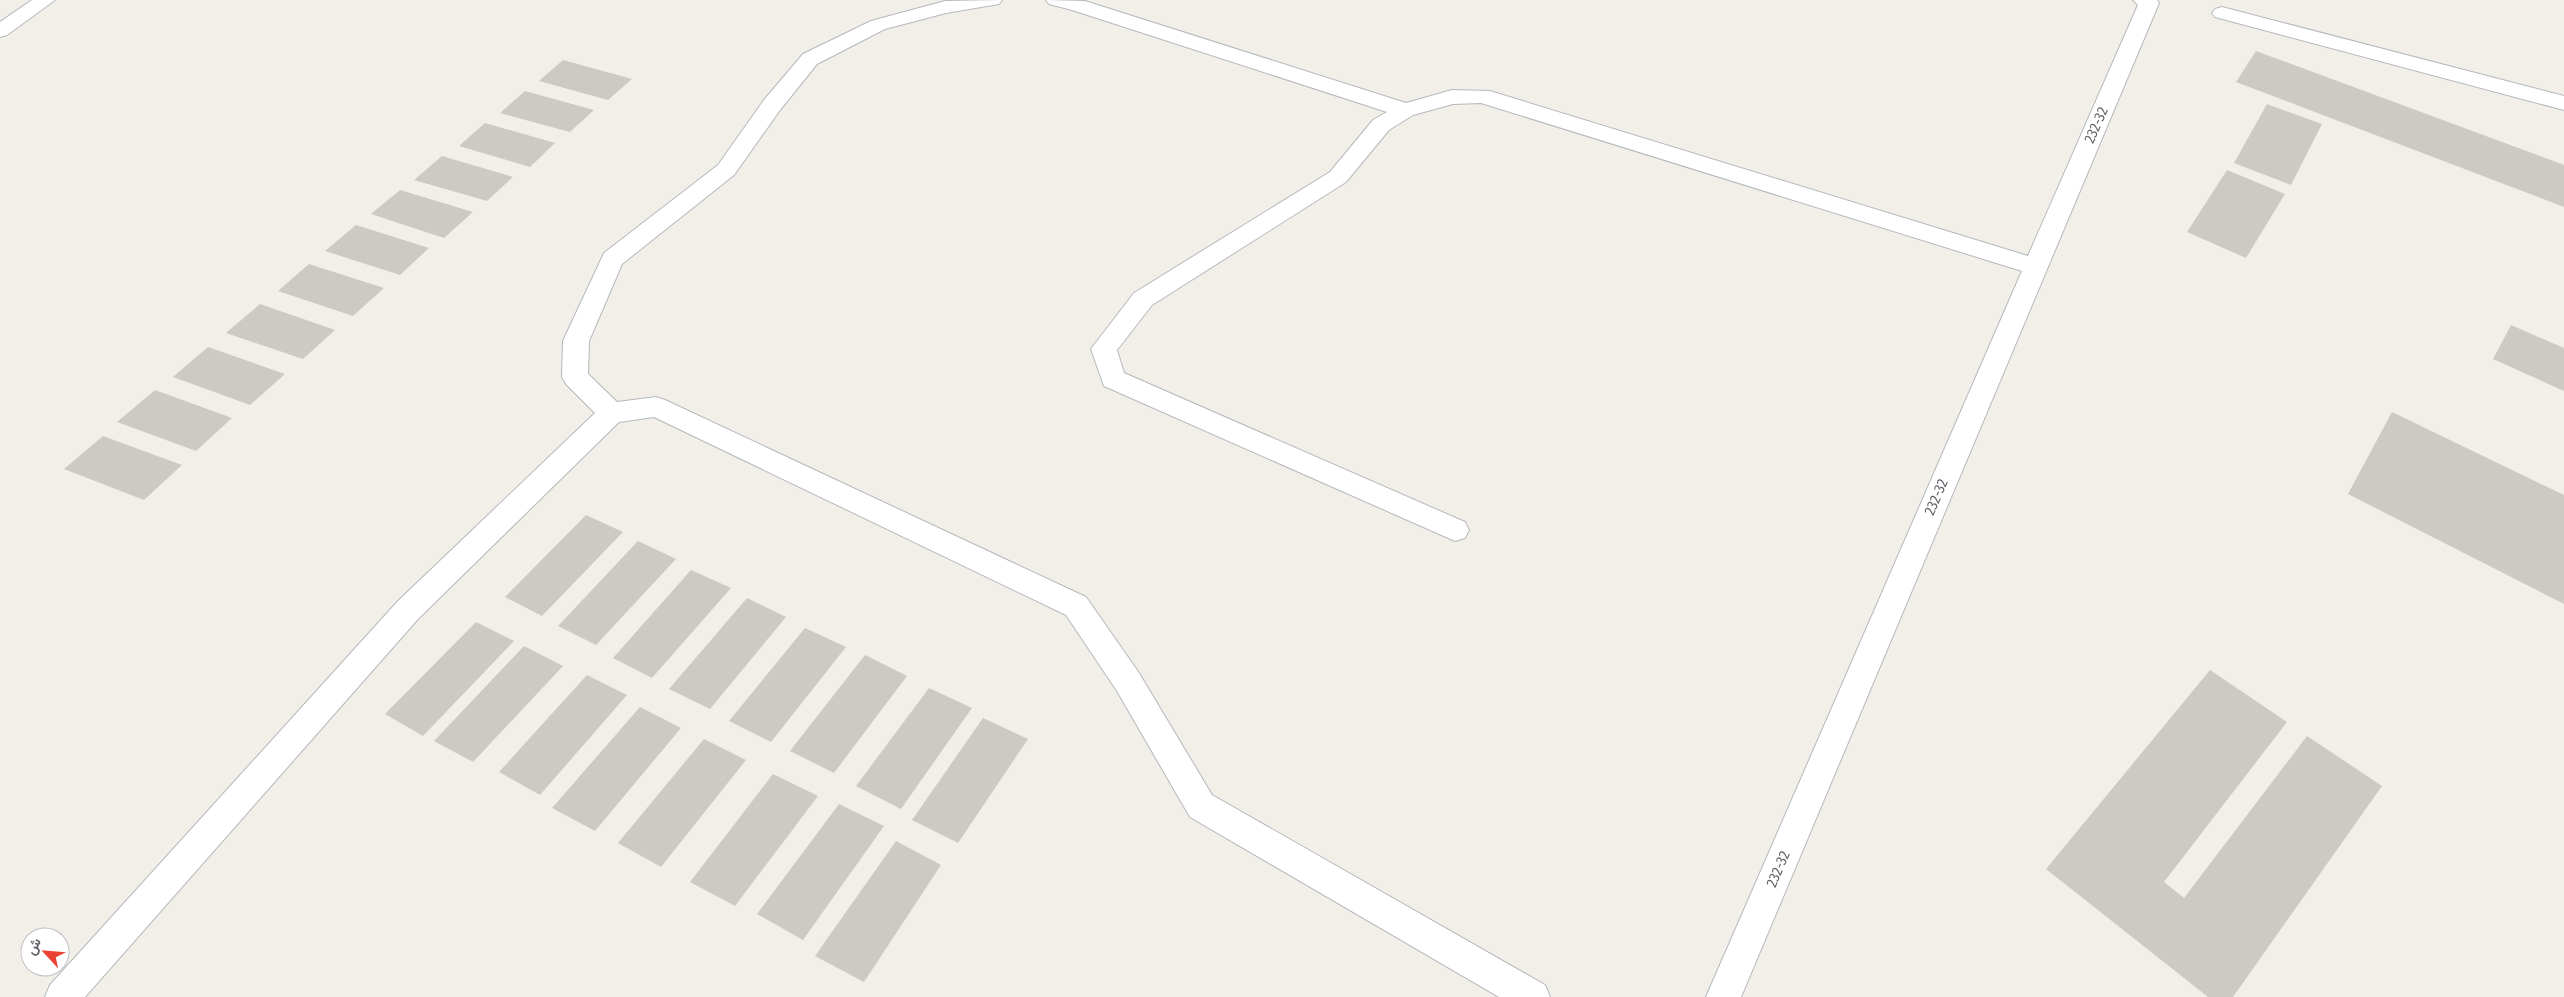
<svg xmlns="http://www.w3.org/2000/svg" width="2564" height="997" font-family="'Fira Sans Condensed',Vazirmatn,sans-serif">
<rect width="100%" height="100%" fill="#f1efe8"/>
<path fill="#cccac5" d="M2256,51L2564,165V207L2236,82Z
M563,60L632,79L608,100L539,81Z
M525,91L594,110L570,132L500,113Z
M2267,104L2322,124L2291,185L2234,163Z
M485,123L555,143L530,167L459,146Z
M442,156L513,177L487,201L414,180Z
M2227,170L2285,194L2246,258L2187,232Z
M400,190L473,212L444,238L371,214Z
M356,225L429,248L400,275L325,251Z
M309,264L384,288L353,316L278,291Z
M260,304L335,330L303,359L226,333Z
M2511,325L2564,348V391L2493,359Z
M208,347L285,374L250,405L173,377Z
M155,390L232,418L196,451L117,422Z
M2392,412L2564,495V604L2348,494Z
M103,436L182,465L144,500L64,469Z
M586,515L623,532L542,616L505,597Z
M638,541L676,559L596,645L558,626Z
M691,570L731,588L652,678L613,658Z
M747,598L786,617L710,709L669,689Z
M476,622L514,641L423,736L385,714Z
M805,628L846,647L771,742L729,721Z
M524,646L563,666L473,762L434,741Z
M865,655L907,676L834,773L790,751Z
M2210,670L2287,722L2164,882L2184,898L2307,736L2382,786L2233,997H2208L2046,869Z
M587,675L627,695L540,795L499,772Z
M929,688L972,708L901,809L856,786Z
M640,707L681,728L595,831L552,808Z
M983,718L1028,739L958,843L912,820Z
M704,739L746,760L661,867L618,843Z
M773,774L818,796L735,906L690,882Z
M839,804L884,826L803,940L757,914Z
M896,841L941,865L864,982L815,956Z"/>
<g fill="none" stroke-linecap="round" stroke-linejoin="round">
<g stroke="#b5b8bc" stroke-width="2">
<path id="minor" d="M32,0H55L7,35L0,37V22Z
M1002,0L999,4L946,13L885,29L817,64L780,110L734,175L622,264L589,341L588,374L617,402L656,397L665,400L1086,597L1139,673L1212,795L1545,985L1550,997H1499L1190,817L1117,691L1066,615L654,417L619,422L418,619L85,997H45L50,985L398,601L595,413L566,384L562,377L563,341L604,253L718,165L764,100L803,54L871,21L945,1Z
M1046,0L1085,1L1406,103L1452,90L1490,91L2028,256L2138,5L2133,0H2157L2159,3L1741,997H1706L2022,271L1481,103L1453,104L1413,115L1389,130L1346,182L1152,305L1117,350L1124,373L1465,522L1469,530L1465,538L1455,541L1104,386L1091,349L1134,293L1330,172L1373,120L1387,112L1072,10L1049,4Z
M2222,7L2564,96V110L2215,17L2212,13L2215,9Z"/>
</g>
<use href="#minor" fill="#fff" fill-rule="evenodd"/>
</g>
<g text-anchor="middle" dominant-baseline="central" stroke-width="5" stroke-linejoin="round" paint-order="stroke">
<g font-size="15" fill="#5f6368" stroke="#fff">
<text transform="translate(2096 125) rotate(-66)">232-32</text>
<text transform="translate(1936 497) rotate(-67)">232-32</text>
<text transform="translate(1778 869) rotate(-67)">232-32</text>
</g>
</g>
<g transform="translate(45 952) rotate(296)"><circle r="24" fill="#ffffff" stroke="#bfc1c3"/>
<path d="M0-4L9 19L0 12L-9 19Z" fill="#ea4335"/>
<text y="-8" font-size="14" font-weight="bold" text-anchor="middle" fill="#5f6368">ش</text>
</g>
</svg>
